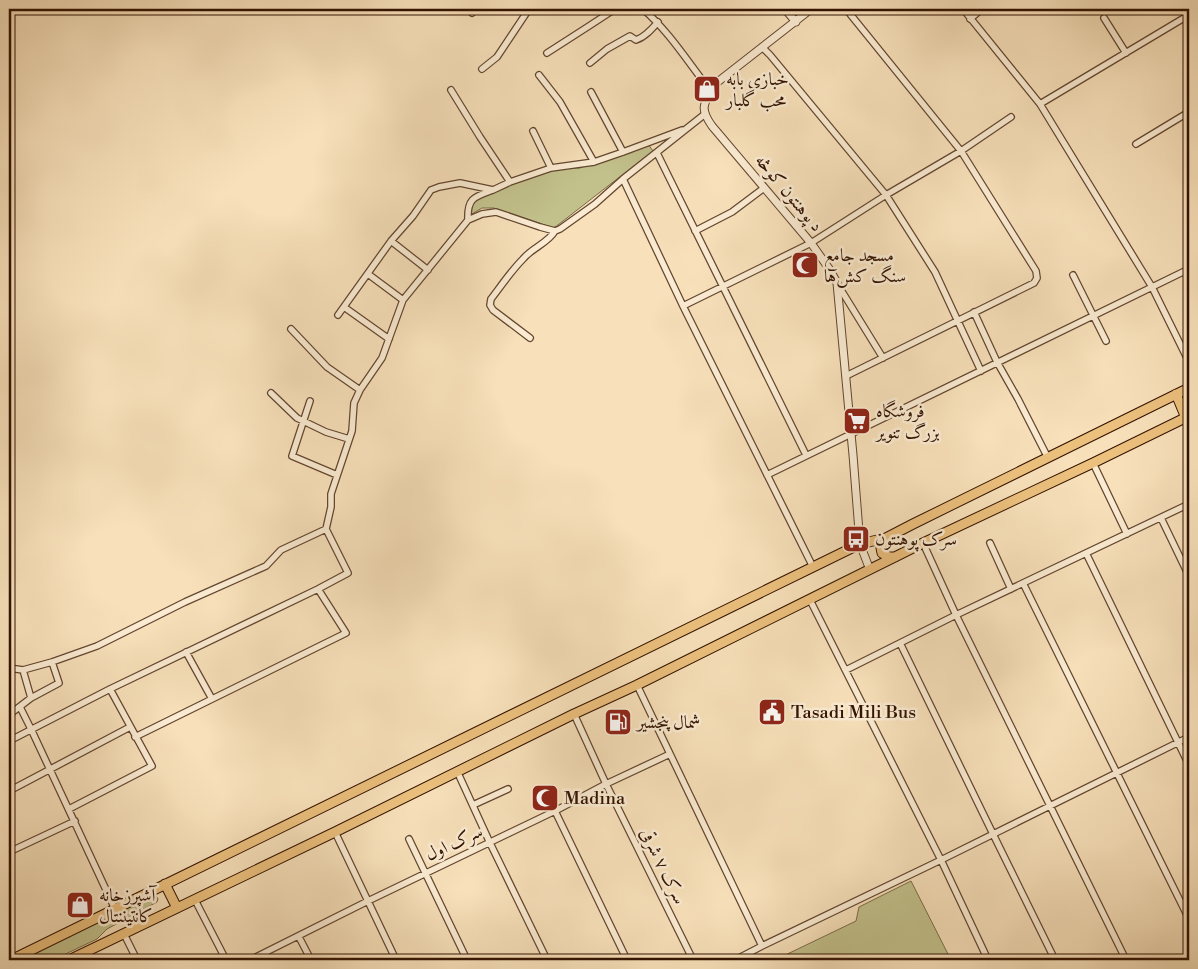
<svg xmlns="http://www.w3.org/2000/svg" width="1198" height="969" font-family="'Libre Bodoni',Amiri,serif">
<rect width="100%" height="100%" fill="#f7e0ba"/>
<filter id="stains"><feTurbulence type="fractalNoise" baseFrequency=".004" numOctaves="4"/><feColorMatrix values="0 0 0 0 .2 0 0 0 0 .09 0 0 0 0 .02 0 0 0 .5 -.17"/></filter>
<radialGradient id="worn" r=".72"><stop offset=".6" stop-color="#630" stop-opacity="0"/><stop offset="1" stop-color="#630" stop-opacity=".3"/></radialGradient>
<path fill="#c2c18c" stroke="#7a6a46" d="M648,144L653,151L554,228L494,208H482L470,215L473,201L547,169L580,168L630,149Z
M911,881L951,960H775L856,921L859,907Z
M153,895L156,896L158,899L157,902L107,929L97,939L53,960H20Z"/>
<g fill="none" stroke-linecap="round" stroke-linejoin="round">
<g stroke="#63462f" stroke-width="8">
<path id="minor" d="M643,9C667,30 684,56 703,81L715,84
M846,9L961,151L1036,271L1037,278L1034,283L846,376
M963,9L1040,104L1152,287L1189,362
M472,13L475,9
M1104,18L1126,53
M970,19L982,9
M762,47L770,55L886,195L935,272L981,371
M547,53L589,26L615,9
M590,63L607,49L630,36L636,40C645,37 652,29 658,22
M482,69L497,57L529,9
M539,75L560,102L594,162
M451,90L480,137L510,182
M591,92L623,152
M1040,104L1189,15
M533,131L551,168
M1136,144L1189,112
M657,153L806,455
M623,179L683,306L813,567
M1187,184L1189,183
M468,220C467,198 474,197 493,190
M695,231L732,212L764,188
M391,241L428,270
M368,274L403,300
M1073,275L1106,341
M838,285L883,358
M683,306L811,243L886,195L961,151L1011,117
M344,307L389,339
M974,312L997,362L1018,399L1048,458
M338,315L391,241L413,216L431,190L439,187L460,183L493,190L510,182L551,168L594,162L623,152L682,130
M291,329L327,367L360,390
M530,338L493,310L490,305L491,299C501,286 511,271 523,259C532,248 548,243 555,231
M271,393L297,418L326,432L349,439
M310,401L292,456L337,475
M1093,463L1127,534
M767,475L1189,269
M1161,518L1189,576
M923,543L956,615L1126,960
M990,543L1011,589
M1086,553L1189,765
M1023,583L1189,919
M810,600L941,860L988,960
M900,643L993,834L1055,960
M186,652L212,699
M9,668L23,670L52,662L97,646L185,602L266,566L281,550L326,529
M23,670L31,698
M846,670L956,615L1189,504
M637,685L762,946
M20,707L31,729L115,909
M9,713L10,714L31,698L59,683L52,662
M574,714L606,784L693,960
M135,737L346,633L318,589
M9,741L110,689L318,589L348,573L326,529L331,507V494L352,431L354,403L360,390L382,358L403,300L468,220L482,214L496,212L540,227L555,231L560,229L595,204L623,179L705,114
M457,771L490,843L547,960
M9,791L130,727
M473,805L508,789
M69,809L152,766L110,689
M555,811L627,960
M335,832L396,960
M409,839L467,960
M9,852L75,821
M195,900L226,960
M124,934L137,960
M299,937L311,960
M250,960L368,901L555,811L606,784L670,754
M735,960L762,946L941,860L1189,737"/>
</g>
<g stroke="#63462f" stroke-width="9">
<path id="tertiary" d="M785,9L796,22
M811,9L715,84C705,103 698,106 712,126L811,243L830,270L837,283L853,455L860,544L870,570"/>
</g>
<g stroke="#321201" stroke-width="11">
<path id="primary" d="M1176,394L1186,418
M886,538L881,548L882,553L889,557H895
M165,884L177,908
M11,960L813,567L860,544L886,538L913,524L1189,388
M69,960L335,832L574,714L637,685L923,543L1093,463L1189,416"/>
</g>
<use href="#minor" stroke="#faebd2" stroke-width="5.5"/>
<use href="#tertiary" stroke="#faebd2" stroke-width="7"/>
<use href="#primary" stroke="#ecc07d" stroke-width="9"/>
</g>
<defs>
<g id="shop-square" transform="scale(1.4375)"><rect x="-9" y="-9" width="18" height="18" rx="4" fill="#8f2418" stroke="#faebd2"/><path d="M-5-2.5h2.3a2.7 3.5 0 0 1 5.4 0H5L5.5 6h-11ZM-1.5-2.5h3a1.5 2.3 0 0 0-3 0Z" fill="#fff"/></g>
<g id="mosque-square" transform="scale(1.4375)"><rect x="-9" y="-9" width="18" height="18" rx="4" fill="#8f2418" stroke="#faebd2"/><path d="M3.5-4.9A6 6 0 1 0 3.5 4.9A5 5 0 1 1 3.5-4.9Z" fill="#fff"/></g>
<g id="supermarket-square" transform="scale(1.4375)"><rect x="-9" y="-9" width="18" height="18" rx="4" fill="#8f2418" stroke="#faebd2"/><path d="M-6-5.5h2.5l.6 2H6L4.5 2H-2.5L-4.4-4H-6ZM-1.5 3.2a1.3 1.3 0 1 0 .1 0ZM3 3.2a1.3 1.3 0 1 0 .1 0Z" fill="#fff"/></g>
<g id="bus-square" transform="scale(1.4375)"><rect x="-9" y="-9" width="18" height="18" rx="4" fill="#8f2418" stroke="#faebd2"/><path d="M-5-6H5V4H4V6H2V4H-2V6H-4V4H-5ZM-3.5-4V0h7V-4ZM-3.5 1.2v1.5H-2V1.2ZM2 1.2v1.5H3.5V1.2Z" fill="#fff"/></g>
<g id="civic-square" transform="scale(1.4375)"><rect x="-9" y="-9" width="18" height="18" rx="4" fill="#8f2418" stroke="#faebd2"/><path d="M-.6-6.5H3V-4.5H.6V-3L4-1V1h2V6H-6V1h2V-1L-.6-3ZM-1.2 2.5V6h2.4V2.5Z" fill="#fff"/></g>
<g id="fuel-square" transform="scale(1.4375)"><rect x="-9" y="-9" width="18" height="18" rx="4" fill="#8f2418" stroke="#faebd2"/><path d="M-5.5-6h7V0h2V4h1.3V-2.5L3-4.5l.8-.8L6-3V5H2.5V1h-1V6h-7ZM-4.2-4.7v3.2H.2V-4.7Z" fill="#fff"/></g>
</defs>
<g fill-rule="evenodd">
<use href="#shop-square" x="707" y="89"/>
<use href="#mosque-square" x="805" y="265"/>
<use href="#supermarket-square" x="857" y="421"/>
<use href="#bus-square" x="856" y="539"/>
<use href="#civic-square" x="772" y="712"/>
<use href="#fuel-square" x="618" y="722"/>
<use href="#mosque-square" x="545" y="798"/>
<use href="#shop-square" x="80" y="905"/>
</g>
<g text-anchor="middle" dominant-baseline="central" stroke-width="5" stroke-linejoin="round" paint-order="stroke">
<g font-size="18" fill="#321201" stroke="#faebd2" text-anchor="start">
<text x="726" y="79">خبازی بابه<tspan x="726" dy="21">محب گلبار</tspan></text>
<text x="824" y="255">مسجد جامع<tspan x="824" dy="21">سنگ کش‌ها</tspan></text>
<text x="876" y="411">فروشگاه<tspan x="876" dy="21">بزرگ تنویر</tspan></text>
<text x="875" y="539">سرک پوهنتون</text>
<text x="791" y="712">Tasadi Mili Bus</text>
<text x="637" y="722">شمال پنجشیر</text>
<text x="564" y="798">Madina</text>
<text x="99" y="895">آشپرزخانه<tspan x="99" dy="21">کانتیننتال</tspan></text>
</g>
<g font-size="18" fill="#321201" stroke="#faebd2">
<text transform="translate(789 193) rotate(50)">د پوهنتون کوڅه</text>
<text transform="translate(454 843) rotate(-25)">سرک‌ اول</text>
<text transform="translate(663 866) rotate(64)">سرک ۷ شرقی</text>
</g>
</g>
<rect width="1198" height="969" fill="none" stroke="#f7e0ba" stroke-width="30"/>
<rect x="10" y="10" width="1178" height="949" fill="none" stroke="#321201" stroke-width="2.5"/>
<rect x="15" y="15" width="1168" height="939" fill="none" stroke="#321201"/>
<rect width="100%" height="100%" filter="url(#stains)"/>
<rect width="100%" height="100%" fill="url(#worn)"/>
</svg>
